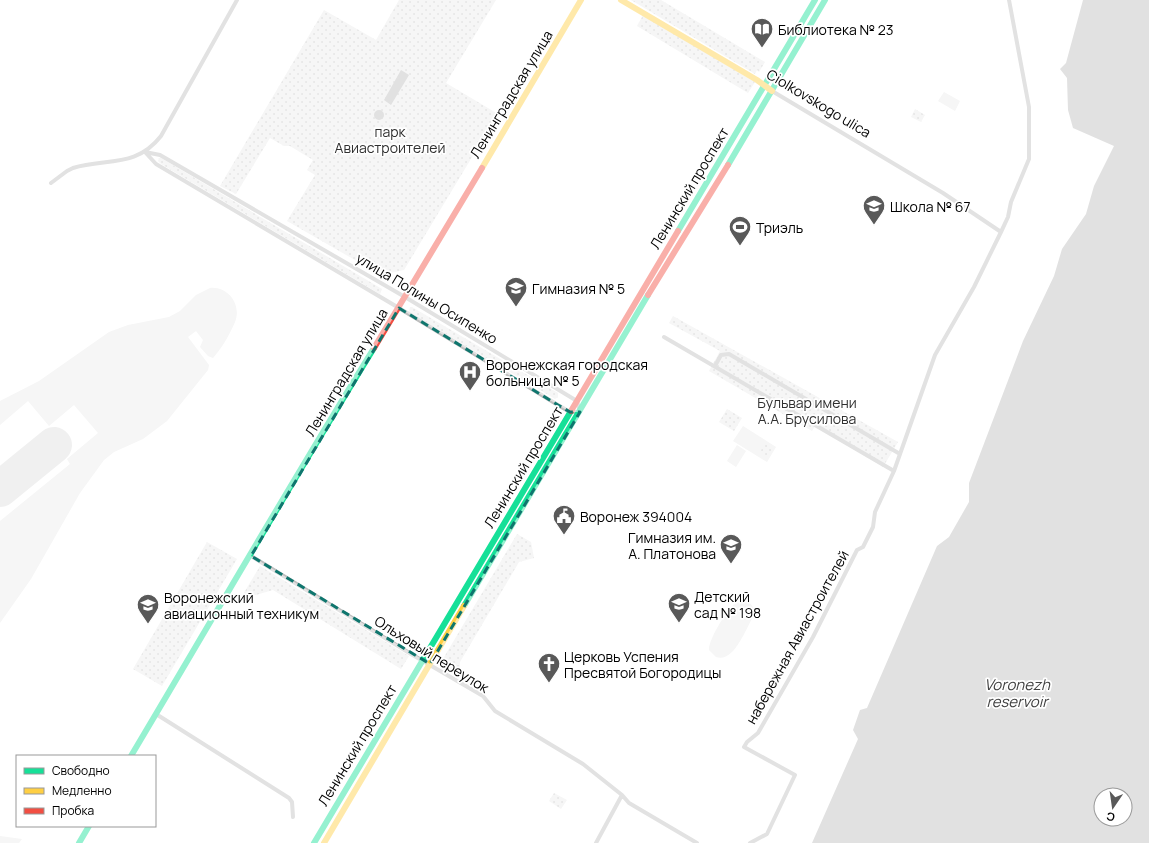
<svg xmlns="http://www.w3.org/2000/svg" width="1149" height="843" font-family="Manrope,sans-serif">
<defs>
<pattern id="park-dots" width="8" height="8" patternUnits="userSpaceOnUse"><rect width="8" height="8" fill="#eaeaea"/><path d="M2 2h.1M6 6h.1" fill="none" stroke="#c7c7c7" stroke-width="1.8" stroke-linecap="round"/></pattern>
</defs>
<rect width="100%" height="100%" fill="#fff"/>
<path fill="#eaeaea" d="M944,92L960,101L955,111L938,101Z
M210,288C228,286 242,305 235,322C230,334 222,348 213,358L208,356L200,347L203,340L196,331L188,337L209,365L208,370L167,421L143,439L114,452L104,460L80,493L31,579L0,623V521L70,464L67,459L98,433L74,405L49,426L28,401L0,425V401L39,381L109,332L128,325L169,317L180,311L196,295Z
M743,426L776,447L767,462L733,441Z
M737,445L746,451L736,467L727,461Z
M740,600C750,600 756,607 753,617C745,630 734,663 716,657L709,650C708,640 730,603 740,600Z
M0,836L22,839L19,843H0Z"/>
<path fill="url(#park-dots)" d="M399,0H496L446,83L498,114L404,270L381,275L287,221L315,175L307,170L313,160L290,146H284L270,138L236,194L220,186L324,10L376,40Z
M631,0H661L765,62L759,72L757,70L755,74Z
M643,15L755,82L748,93L637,26Z
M915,109L925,115L921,122L911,117Z
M159,158H161L382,289L380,294L161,164L158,161Z
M410,307H412L558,393V397L555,399L409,312Z
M673,316L898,442L883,467L815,426L812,431L709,371L720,351L669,323Z
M727,409L742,418L734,431L719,422Z
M765,443L773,447L768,457L760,452Z
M517,534L531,542L534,558L519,562L460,662V677L440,664Z
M207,542L237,559L162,686L133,669Z
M260,566L409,656L401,669L273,590L245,598L242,596Z
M554,793L567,800L561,809L549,801Z"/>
<path fill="#bcbcbc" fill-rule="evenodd" d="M1083,0H1149V843H812L858,739L853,730L860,710L867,708L937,546L949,537L969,502V483L1023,341L1054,276L1062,249L1086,214L1094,186L1114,146L1073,128L1068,110L1067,78L1060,69L1066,63ZM1101,795H1125V819H1101Z
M401,70L409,75L391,105L384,100Z
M374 115a5 5 0 1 1 10 0a5 5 0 1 1-10 0Z"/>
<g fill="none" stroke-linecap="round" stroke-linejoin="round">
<path stroke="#dedede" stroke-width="36" d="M0,489L54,445"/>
<path stroke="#bebebe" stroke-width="4" d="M772,91L943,193L1001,232
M145,152L160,155L405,297L577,401L580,412H570L558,405L399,308L156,164Z
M51,183L67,171L73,168C107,158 136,168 161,136L237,0
M664,337L894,471
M715,366L721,355L729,354L900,454
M251,556L411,654L483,696L495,711L583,764L622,795L629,803L697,843
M156,714L289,798L292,802L293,817
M596,843L622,795
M750,843L767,834L795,775L744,747L747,742L758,733L813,637L857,550L863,547L873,527L875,512L894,471L935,355L974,287L1001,232L1008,217L1011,202L1029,159V107L1009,0"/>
<path stroke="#16e098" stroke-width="6" d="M728,165L825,0
M678,231L815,0
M464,606L648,295
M131,756C212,620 291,483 374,348
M79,843L89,826
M314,843L571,411"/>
<path stroke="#ffcf43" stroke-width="6" d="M621,0L757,80L772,91
M482,168L581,0
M324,843L464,606"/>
<path stroke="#f24e42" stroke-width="6" d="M648,295L728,165
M374,348L482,168
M571,411L678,231"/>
</g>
<path d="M0 0H1149V843H0ZM399,308L558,405L570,412H580L430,664L251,556Z" fill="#fff" fill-opacity=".55" fill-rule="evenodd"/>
<path fill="none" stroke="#0f766e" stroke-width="3" stroke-dasharray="8 5" stroke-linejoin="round" d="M399,308L558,405L570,412H580L430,664L251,556Z"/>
<defs>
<g id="library-pin" transform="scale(1.15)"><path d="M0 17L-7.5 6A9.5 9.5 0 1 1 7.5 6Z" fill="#595959" stroke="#fff"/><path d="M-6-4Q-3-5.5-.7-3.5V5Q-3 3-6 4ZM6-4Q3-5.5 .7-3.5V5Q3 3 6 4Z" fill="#fff"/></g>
<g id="school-pin" transform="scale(1.15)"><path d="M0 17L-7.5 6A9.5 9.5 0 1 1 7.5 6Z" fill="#595959" stroke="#fff"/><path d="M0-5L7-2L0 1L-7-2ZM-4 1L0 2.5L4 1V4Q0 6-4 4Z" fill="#fff"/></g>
<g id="stadium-pin" transform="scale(1.15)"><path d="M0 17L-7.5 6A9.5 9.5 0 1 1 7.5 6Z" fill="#595959" stroke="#fff"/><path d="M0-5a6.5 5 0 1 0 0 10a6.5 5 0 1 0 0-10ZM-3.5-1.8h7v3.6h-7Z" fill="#fff"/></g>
<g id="hospital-pin" transform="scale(1.15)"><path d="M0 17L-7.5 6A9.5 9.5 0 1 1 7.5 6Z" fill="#595959" stroke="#fff"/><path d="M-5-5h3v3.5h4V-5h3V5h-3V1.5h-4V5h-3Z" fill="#fff"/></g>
<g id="civic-pin" transform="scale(1.15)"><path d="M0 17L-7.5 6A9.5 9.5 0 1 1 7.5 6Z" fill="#595959" stroke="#fff"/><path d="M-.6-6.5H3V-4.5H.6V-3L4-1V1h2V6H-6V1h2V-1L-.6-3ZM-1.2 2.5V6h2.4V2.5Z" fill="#fff"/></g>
<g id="university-pin" transform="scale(1.15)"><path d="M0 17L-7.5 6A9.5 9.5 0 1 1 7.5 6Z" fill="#595959" stroke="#fff"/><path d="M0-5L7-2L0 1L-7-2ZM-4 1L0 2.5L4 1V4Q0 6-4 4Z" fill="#fff"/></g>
<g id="church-pin" transform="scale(1.15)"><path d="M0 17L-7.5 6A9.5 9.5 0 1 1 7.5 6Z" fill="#595959" stroke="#fff"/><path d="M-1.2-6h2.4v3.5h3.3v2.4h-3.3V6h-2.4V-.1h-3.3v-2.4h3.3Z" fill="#fff"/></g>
</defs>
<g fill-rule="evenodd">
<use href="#library-pin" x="762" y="29"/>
<use href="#school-pin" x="874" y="206"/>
<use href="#stadium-pin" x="740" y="227"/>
<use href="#school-pin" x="516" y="288"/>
<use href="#hospital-pin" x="470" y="372"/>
<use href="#civic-pin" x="564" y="516"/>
<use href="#school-pin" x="731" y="545"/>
<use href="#school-pin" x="679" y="604"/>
<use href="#university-pin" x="148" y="605"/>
<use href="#church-pin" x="549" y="664"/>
</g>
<g text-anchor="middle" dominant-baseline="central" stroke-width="3.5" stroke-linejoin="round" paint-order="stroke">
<g font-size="14" fill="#000" stroke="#fff" text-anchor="start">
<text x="778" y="29">Библиотека № 23</text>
<text x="890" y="206">Школа № 67</text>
<text x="756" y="227">Триэль</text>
<text x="532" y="288">Гимназия № 5</text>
<text x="486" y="364">Воронежская городская<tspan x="486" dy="16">больница № 5</tspan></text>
<text x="580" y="516">Воронеж 394004</text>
<text x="716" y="537" text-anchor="end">Гимназия им.<tspan x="716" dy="16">А. Платонова</tspan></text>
<text x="694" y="596">Детский<tspan x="694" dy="16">сад № 198</tspan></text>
<text x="164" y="597">Воронежский<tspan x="164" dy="16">авиационный техникум</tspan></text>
<text x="564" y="656">Церковь Успения<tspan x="564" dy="16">Пресвятой Богородицы</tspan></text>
</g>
<g font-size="14" fill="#000" stroke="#fff">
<text transform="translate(511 94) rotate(-59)">Ленинградская улица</text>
<text transform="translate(819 103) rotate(31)">Ciolkovskogo ulica</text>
<text transform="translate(689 188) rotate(-59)">Ленинский проспект</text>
<text transform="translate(427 298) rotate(31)">улица Полины Осипенко</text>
<text transform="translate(346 372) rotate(-59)">Ленинградская улица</text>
<text transform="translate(523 467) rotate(-59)">Ленинский проспект</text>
<text transform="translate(797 637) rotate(-61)">набережная Авиастроителей</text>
<text transform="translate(432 654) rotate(32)">Ольховый переулок</text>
<text transform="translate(357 745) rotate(-59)">Ленинский проспект</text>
</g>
<g font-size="14" fill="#303030" stroke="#fff">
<text x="390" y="131">парк<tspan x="390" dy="16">Авиастроителей</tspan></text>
<text x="807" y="402">Бульвар имени<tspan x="807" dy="16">А.А. Брусилова</tspan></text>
</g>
<g font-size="15" font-style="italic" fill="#414141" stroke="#fff">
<text x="1017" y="684">Voronezh<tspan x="1017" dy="17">reservoir</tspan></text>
</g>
</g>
<rect x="16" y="755" width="140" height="72" fill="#ffffff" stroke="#999999"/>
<rect x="24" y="768" width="20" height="6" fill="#16e098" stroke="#999999"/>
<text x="52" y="775" font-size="12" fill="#000000">Свободно</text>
<rect x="24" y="788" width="20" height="6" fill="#ffcf43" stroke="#999999"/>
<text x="52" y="795" font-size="12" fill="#000000">Медленно</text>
<rect x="24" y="808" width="20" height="6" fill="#f24e42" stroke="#999999"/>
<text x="52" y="815" font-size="12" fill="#000000">Пробка</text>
<g transform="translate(1113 807) rotate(193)"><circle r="19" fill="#ffffff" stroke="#999999"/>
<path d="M0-3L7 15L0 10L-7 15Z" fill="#595959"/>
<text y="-6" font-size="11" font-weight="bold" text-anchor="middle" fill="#000000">С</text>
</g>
</svg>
